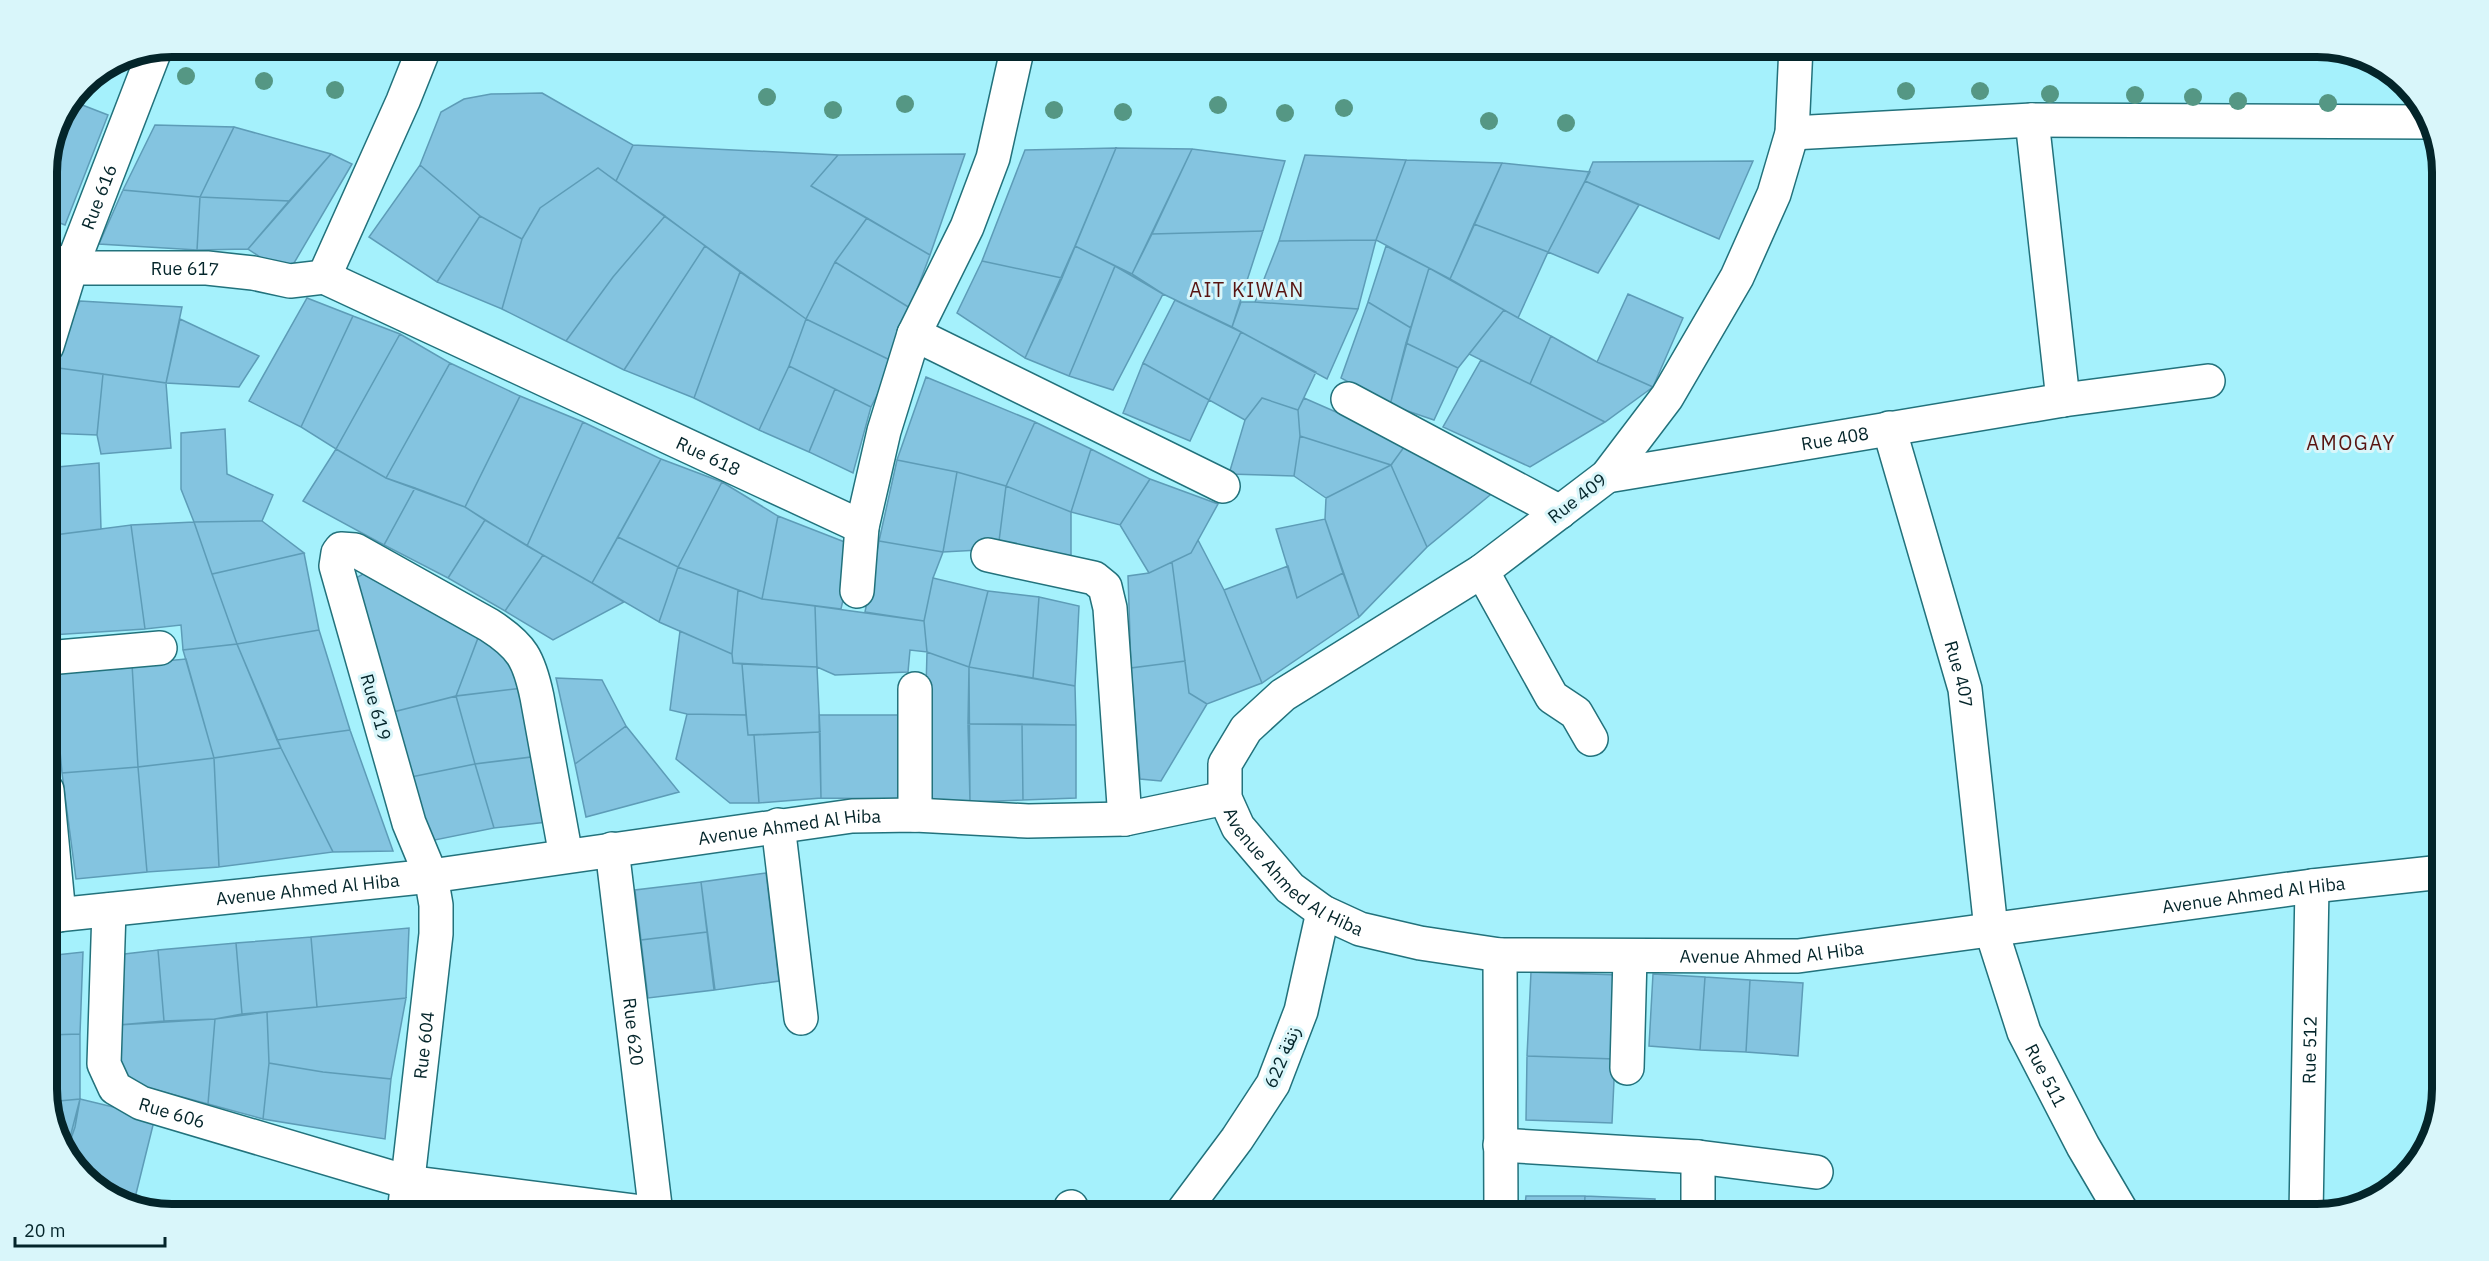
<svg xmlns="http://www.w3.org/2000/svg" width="2489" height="1261" font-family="'IBM Plex Sans','Noto Sans Arabic',sans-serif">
<rect width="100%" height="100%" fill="#a5f1fc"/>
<path fill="#84c4e0" stroke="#5d9cb7" stroke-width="1.5" d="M542,93L633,145L616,181L598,168L540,208L522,239L480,216L420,165L441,112L464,99L491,94Z
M72,101L108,115L65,225L47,218V164L56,123Z
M155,125L234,127L200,197L123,190Z
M234,127L331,154L289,201L200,197Z
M633,145L838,155L811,186L867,218L835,262L806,319L616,181Z
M1116,148L1062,278L982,261L1025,150Z
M1116,148L1192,149L1132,274L1075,246Z
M1192,149L1285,161L1263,231L1152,234Z
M331,154L352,164L287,275L248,249Z
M965,154L930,255L811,186L838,155Z
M1305,155L1406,160L1376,240L1279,241Z
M1406,160L1502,163L1450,279L1376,240Z
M1753,161L1719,239L1585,181L1593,162Z
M1502,163L1590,172L1548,252L1474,224Z
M420,165L480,216L437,282L369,237Z
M598,168L665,216L613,277L566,341L502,309L522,239L540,208Z
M1585,181L1639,205L1598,273L1548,252Z
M123,190L200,197L197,250L99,244Z
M200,197L289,201L248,249L197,250Z
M480,216L522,239L502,309L437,282Z
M665,216L705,246L624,370L566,341L613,277Z
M867,218L930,255L910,308L835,262Z
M1474,224L1548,252L1518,318L1450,279Z
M1263,231L1232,327L1163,294L1132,274L1152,234Z
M1376,240L1358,309L1255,302L1279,241Z
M705,246L740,272L694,398L624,370Z
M1075,246L1115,266L1069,376L1025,358Z
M1386,246L1429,268L1411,328L1368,302Z
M982,261L1062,278L1025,358L957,313Z
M835,262L910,308L894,362L806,319Z
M1115,266L1163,294L1113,390L1069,376Z
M1429,268L1504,310L1458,368L1406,343Z
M740,272L806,319L789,366L759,430L694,398Z
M1628,294L1683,318L1653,387L1597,362Z
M307,298L353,316L301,427L249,401Z
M1175,300L1241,332L1209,400L1143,363Z
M80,301L182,307L166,383L51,367Z
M1241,302H1255L1358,309L1327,379L1232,327Z
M1368,302L1411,328L1390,405L1341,378Z
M1504,310L1551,336L1530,384L1469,354Z
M353,316L400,334L336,449L301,427Z
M180,319L259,356L239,387L166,383Z
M806,319L894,362L871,407L789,366Z
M1241,332L1316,372L1298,410L1262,398L1245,420L1209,400Z
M400,334L450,363L386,478L336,449Z
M1551,336L1597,362L1653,387L1605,422L1530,384Z
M1406,343L1458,368L1434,420L1390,405Z
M1481,360L1530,384L1605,422L1530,467L1443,427Z
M450,363L520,396L465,507L386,478Z
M1143,363L1209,400L1190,441L1123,413Z
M789,366L835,389L809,452L759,430Z
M51,367L103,374L97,435L47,433V386Z
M103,374L166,383L171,448L101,454L97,435Z
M926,377L1035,422L1006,486L957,472L897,460Z
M835,389L871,407L853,473L809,452Z
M520,396L583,422L527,546L465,507Z
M1262,398L1298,410L1300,436L1294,476L1229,474L1245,420Z
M1304,398L1407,443L1391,465L1300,436L1298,410Z
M583,422L661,459L592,583L527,546Z
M1035,422L1091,449L1071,512L1006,486Z
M225,429L227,474L273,495L262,521L194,522L181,489V433Z
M1300,436L1391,465L1326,498L1294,476Z
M1407,443L1495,491L1427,547L1391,465Z
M336,449L386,478L415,488L384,545L303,501Z
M1091,449L1150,479L1120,525L1071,512Z
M661,459L722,482L678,567L618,537Z
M897,460L957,472L943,552L879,541Z
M99,463L101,529L47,536V468Z
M1391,465L1427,547L1359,617L1325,519L1326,498Z
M957,472L1006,486L998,549L943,552Z
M1150,479L1218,504L1191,553L1149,573L1120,525Z
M722,482L778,516L762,599L678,567Z
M1006,486L1071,512V561L998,549Z
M415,488L465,507L485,520L448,578L384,545Z
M778,516L855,546L841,609L762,599Z
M1325,519L1343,573L1297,598L1276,529Z
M485,520L543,555L505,611L448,578Z
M262,521L304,553L212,574L194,522Z
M194,522L212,574L237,644L183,650L181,625L145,629L131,525Z
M131,525L145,629L51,635L47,536Z
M618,537L678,567L659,622L592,583Z
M1198,540L1224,590L1262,683L1207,704L1189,693L1172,562L1191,553Z
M879,541L943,552L933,578L924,621L865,612Z
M304,553L319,630L237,644L212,574Z
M543,555L592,583L624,602L553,640L505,611Z
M1172,562L1185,661L1131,668L1128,576L1149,573Z
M1288,566L1297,598L1343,573L1359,617L1262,683L1224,590Z
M678,567L738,590L732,654L659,622Z
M368,571L478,638L456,696L393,712L356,578Z
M933,578L988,591L969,667L927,652L924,621Z
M738,590L762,599L815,606L817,667L733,663L732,654Z
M988,591L1039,597L1033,678L969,667Z
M1039,597L1079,606L1075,686L1033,678Z
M815,606L924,621L927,652L910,650L908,672L835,675L817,667Z
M319,630L350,730L277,740L237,644Z
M680,631L732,654L733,663L742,664L746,715L687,714L670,710Z
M478,638L518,648L523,688L456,696Z
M237,644L281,748L214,758L183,650Z
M927,652L969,667L970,802L923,799Z
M186,659L214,758L138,767L132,664Z
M1185,661L1189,693L1207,704L1161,781L1140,779L1131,668Z
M132,664L138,767L62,773L53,673Z
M742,664L817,667L820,732L748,735Z
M969,667L1075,686L1076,725L968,724Z
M556,678L602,680L626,726L575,764Z
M523,688L539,756L475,764L456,696Z
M456,696L475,764L411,777L393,712Z
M687,714L746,715L748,735H754L759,803H730L676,759Z
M819,715H904L900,799L821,798Z
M968,724H1022L1023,800L970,802Z
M1022,724L1076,725V798L1023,800Z
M626,726L679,792L586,817L575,764Z
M350,730L393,851L333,852L277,740Z
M820,732L821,798L759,803L754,735Z
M281,748L333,852L219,867L214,758Z
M539,756L556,821L494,828L475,764Z
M214,758L219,867L147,872L138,767Z
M475,764L494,828L430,841L411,777Z
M138,767L147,872L76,879L62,773Z
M766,873L779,981L715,990L701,882Z
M701,882L707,932L641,940L635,890Z
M409,928L406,998L317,1007L311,937Z
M707,932L714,990L648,998L641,940Z
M311,937L317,1007L242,1014L236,943Z
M236,943L242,1014L215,1019L164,1021L158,950Z
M158,950L164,1021L118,1025L116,955Z
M83,952L80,1034L47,1035V956Z
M1531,972L1618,975L1615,1059L1527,1056Z
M1653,974L1705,977L1700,1050L1649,1046Z
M1705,977L1750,980L1746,1052L1700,1050Z
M1750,980L1803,983L1798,1056L1746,1052Z
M406,998L391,1079L323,1072L269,1063L267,1012Z
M267,1012L269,1063L263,1119L208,1104L215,1019Z
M215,1019L208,1104L119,1080L118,1025Z
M80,1034V1099L48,1102L47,1035Z
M1527,1056L1615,1059L1612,1123L1526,1120Z
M269,1063L323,1072L391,1079L385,1139L263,1119Z
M80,1099L155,1117L133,1206L117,1202L68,1159L66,1153Z
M80,1099L75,1127L66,1153L48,1102Z
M1526,1196H1585L1584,1214H1524Z
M1585,1196L1655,1199L1654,1214H1584Z"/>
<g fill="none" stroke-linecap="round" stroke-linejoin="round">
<g stroke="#22727c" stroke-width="36">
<g id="minor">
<path id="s1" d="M1796,46L1792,133L1774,194L1737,277L1667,397L1607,476L1482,571L1283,695L1246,729L1225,764V798L1238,827L1290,888L1323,912L1360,929L1420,943L1500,955L1798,956L2312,886L2442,872"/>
<path d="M2032,120L2063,400"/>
<path d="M1792,133L2032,120L2428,122"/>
<path id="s2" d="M47,258L71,268H207L253,273L290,281L324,277"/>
<path id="s3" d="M324,277L862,527"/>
<path d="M324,277L403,101L425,46"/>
<path d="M914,334L1223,486"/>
<path id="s4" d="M47,346L71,268L155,50"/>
<path d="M1348,399L1560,512"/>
<path id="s5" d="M1889,428L1965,689L1991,929L2024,1032L2083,1146L2123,1214"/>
<path id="s6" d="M1607,476L2063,400L2208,381"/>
<path d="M988,555L1094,578L1105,587L1110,608L1125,819"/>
<path d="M1482,571L1552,697L1576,713L1591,739"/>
<path d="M857,591L862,527L884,431L914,334L967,227L993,158L1018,46"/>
<path d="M47,658L160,648"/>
<path d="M915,689V815"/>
<path d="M47,790L59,915"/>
<path d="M778,825L801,1018"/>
<path id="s7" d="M612,849L656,1214"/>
<path id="s8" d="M109,910L104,1064L115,1088L141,1103L407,1182L658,1214"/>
<path id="s9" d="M47,916L431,876L852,816L915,815L1028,821L1125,819L1225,798"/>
<path d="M1500,955L1501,1214"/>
<path d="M1627,1068L1630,957"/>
<path d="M1500,1145L1698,1157L1816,1172"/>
<path d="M1071,1207L1073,1214"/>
<path id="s10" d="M404,1214L436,934V905L431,876L409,823L336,566L338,553L341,549L355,550L489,625C522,646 529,659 537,697L566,856"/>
<path d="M1181,1214L1237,1139L1273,1084L1301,1011L1323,912"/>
<path d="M1698,1214V1157"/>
<path id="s11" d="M2306,1214L2312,886"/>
</g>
</g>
<use href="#minor" stroke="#fff" stroke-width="33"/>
</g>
<g fill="#559784">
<circle cx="186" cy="76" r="9"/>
<circle cx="264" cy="81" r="9"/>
<circle cx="335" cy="90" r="9"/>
<circle cx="1906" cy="91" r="9"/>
<circle cx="1980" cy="91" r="9"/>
<circle cx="2050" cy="94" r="9"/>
<circle cx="2135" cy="95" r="9"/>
<circle cx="767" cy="97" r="9"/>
<circle cx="2193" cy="97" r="9"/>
<circle cx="2238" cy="101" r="9"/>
<circle cx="2328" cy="103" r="9"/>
<circle cx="905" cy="104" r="9"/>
<circle cx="1218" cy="105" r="9"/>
<circle cx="1344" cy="108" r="9"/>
<circle cx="833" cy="110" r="9"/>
<circle cx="1054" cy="110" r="9"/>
<circle cx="1123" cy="112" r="9"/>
<circle cx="1285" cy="113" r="9"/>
<circle cx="1489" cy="121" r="9"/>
<circle cx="1566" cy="123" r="9"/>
</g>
<g text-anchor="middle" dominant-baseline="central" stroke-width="6" stroke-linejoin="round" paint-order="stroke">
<g font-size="18" fill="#04252a" stroke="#d9f6fa">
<text stroke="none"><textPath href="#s4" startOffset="158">Rue 616</textPath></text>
<text stroke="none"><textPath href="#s2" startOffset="140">Rue 617</textPath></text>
<text stroke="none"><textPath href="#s6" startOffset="231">Rue 408</textPath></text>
<text stroke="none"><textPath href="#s3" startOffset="424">Rue 618</textPath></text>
<text transform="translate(1577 498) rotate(-38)">Rue 409</text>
<text stroke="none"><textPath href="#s5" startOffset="256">Rue 407</textPath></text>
<text transform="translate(376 707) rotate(74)">Rue 619</text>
<text stroke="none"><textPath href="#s9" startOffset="748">Avenue Ahmed Al Hiba</textPath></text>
<text stroke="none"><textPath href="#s1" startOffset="1100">Avenue Ahmed Al Hiba</textPath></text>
<text stroke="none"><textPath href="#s9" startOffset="262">Avenue Ahmed Al Hiba</textPath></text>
<text stroke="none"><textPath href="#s1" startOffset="2090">Avenue Ahmed Al Hiba</textPath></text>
<text stroke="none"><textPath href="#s1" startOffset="1604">Avenue Ahmed Al Hiba</textPath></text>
<text stroke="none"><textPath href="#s7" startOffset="184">Rue 620</textPath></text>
<text stroke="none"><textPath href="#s10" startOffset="170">Rue 604</textPath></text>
<text stroke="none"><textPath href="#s11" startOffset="164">Rue 512</textPath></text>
<text transform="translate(1282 1057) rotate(-67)">زنقة 622</text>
<text stroke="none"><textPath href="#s5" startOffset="670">Rue 511</textPath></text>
<text stroke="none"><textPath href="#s8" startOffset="243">Rue 606</textPath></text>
</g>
<g font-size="20" letter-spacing="1.5" fill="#581411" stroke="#d9f6fa">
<text x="1247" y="289">AIT KIWAN</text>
<text x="2351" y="442">AMOGAY</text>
</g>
</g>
<path d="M0 0H2489V1261H0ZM172 57H2317A115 115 0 0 1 2432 172V1089A115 115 0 0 1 2317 1204H172A115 115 0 0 1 57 1089V172A115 115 0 0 1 172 57Z" fill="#d9f6fa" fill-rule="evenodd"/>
<path fill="none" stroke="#04252a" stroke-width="8" d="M172 57H2317A115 115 0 0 1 2432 172V1089A115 115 0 0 1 2317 1204H172A115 115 0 0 1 57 1089V172A115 115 0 0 1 172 57Z"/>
<path d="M15 1237v9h150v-9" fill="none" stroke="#04252a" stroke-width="3"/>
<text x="24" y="1237" font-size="18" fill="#04252a" stroke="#d9f6fa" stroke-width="4.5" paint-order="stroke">20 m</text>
</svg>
